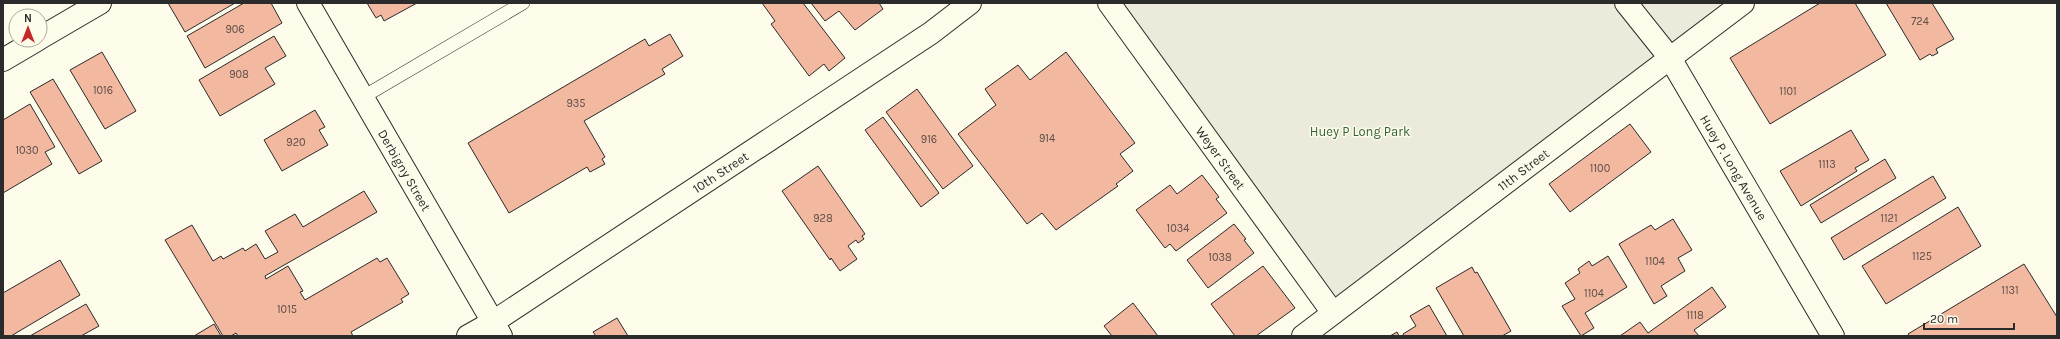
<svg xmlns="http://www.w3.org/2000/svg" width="2060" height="339" font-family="Karla,sans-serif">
<rect width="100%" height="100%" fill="#fdfbea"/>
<path fill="#ecebdb" stroke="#74746e" d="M1109,3H1743L1333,313Z"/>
<path fill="#f2b8a0" stroke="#2b2b2b" d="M168,3H235L185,32Z
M244,3H271L282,23L205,68L187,36Z
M367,3H417L384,21L381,15L376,18Z
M762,3H803L845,58L829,71L824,64L809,76L771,24L775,21Z
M811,3H879L883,9L855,30L839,11L825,21Z
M1820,3H1855L1886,55L1770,124L1730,58Z
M1886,3H1932L1954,39L1936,49L1938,53L1932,56L1930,54L1920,60Z
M670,34L683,56L662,69L665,74L584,121L605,157L602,159L605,164L590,172L587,167L509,213L468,143L645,39L649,46Z
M274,36L286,56L265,68L275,84L220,116L199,80Z
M102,52L136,111L105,129L70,70Z
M1066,52L1135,143L1120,154L1133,171L1116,184L1118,186L1056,230L1042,213L1027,224L958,134L996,105L985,89L1018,65L1030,80Z
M53,79L102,161L79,174L30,92Z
M917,89L973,166L943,189L886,112Z
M30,104L55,147L45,152L52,164L3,193V120Z
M315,110L325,127L319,130L328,145L282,171L264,140Z
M883,117L939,193L921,207L865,130Z
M1630,124L1651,152L1570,212L1549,184Z
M1851,130L1869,160L1855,168L1857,171L1801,206L1780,171Z
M1885,159L1896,178L1821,223L1810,205Z
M818,166L865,234L862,236L864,239L858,243L856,240L848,246L857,259L840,271L831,258L830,260L782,191Z
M1202,175L1219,197L1216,199L1227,213L1176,251L1170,244L1165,248L1136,210L1170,185L1177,194Z
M1933,176L1946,198L1844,260L1831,238Z
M364,191L377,212L265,276L266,279L288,266L303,291L300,292L305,300L377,258L380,262L387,258L409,294L401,299L403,302L351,332L353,336H238L236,333L231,336H223L165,240L192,225L213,261L221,256L223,259L243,248L245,251L256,244L265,259L278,252L265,231L295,214L303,227Z
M1958,207L1981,246L1886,304L1862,266Z
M1673,219L1692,250L1678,258L1685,271L1661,286L1667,296L1654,304L1619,244L1651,225L1655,230Z
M1234,224L1246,239L1244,240L1254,253L1208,288L1187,260Z
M1608,256L1627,287L1585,313L1594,328L1581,336L1562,306L1575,299L1565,283L1580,273L1578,269L1589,261L1592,266Z
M60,260L80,295L11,336H3V293Z
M2024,264L2057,317V336H1909L1908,334Z
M1263,266L1295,308L1256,336H1235L1211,304Z
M1472,267L1475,273L1477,272L1511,331L1502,336H1464L1436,288Z
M1712,287L1726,307L1694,330L1699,336H1620L1640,322L1648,333Z
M1133,303L1158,336H1112L1104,326Z
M86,304L99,326L81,336H30Z
M1429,305L1447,336H1404L1403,334L1416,326L1410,316Z
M617,318L628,336H596L593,332Z
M214,324L221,336H194Z
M1397,332L1399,336H1390Z"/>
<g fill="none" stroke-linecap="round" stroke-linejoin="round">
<g stroke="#2b2b2b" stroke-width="14">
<path id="service" d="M363,97L523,3"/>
</g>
<g stroke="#2b2b2b" stroke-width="24">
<g id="minor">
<path id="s1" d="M308,3L501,336"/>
<path id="s2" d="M1109,3L1333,313"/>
<path id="s3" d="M1626,3L1670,58L1833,336"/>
<path d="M40,38L100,3"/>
<path d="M3,60L37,40"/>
<path id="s4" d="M468,336L493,322L931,33L970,3"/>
<path id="s5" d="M1303,336L1743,3"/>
</g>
</g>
<use href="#service" stroke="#fdfbea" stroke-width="13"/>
<use href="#minor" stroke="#fdfbea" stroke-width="22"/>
</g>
<g text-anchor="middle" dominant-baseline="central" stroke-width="3" stroke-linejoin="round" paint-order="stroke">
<g font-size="11" fill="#5d4e48">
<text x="1920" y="21">724</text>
<text x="235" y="29">906</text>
<text x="239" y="74">908</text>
<text x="103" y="90">1016</text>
<text x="1788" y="91">1101</text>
<text x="576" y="103">935</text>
<text x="1047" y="138">914</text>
<text x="929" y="139">916</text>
<text x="296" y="142">920</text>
<text x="27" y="150">1030</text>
<text x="1827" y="164">1113</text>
<text x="1600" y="168">1100</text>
<text x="823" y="218">928</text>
<text x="1889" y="218">1121</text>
<text x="1178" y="228">1034</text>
<text x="1922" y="256">1125</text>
<text x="1220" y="257">1038</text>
<text x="1655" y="261">1104</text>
<text x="2010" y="290">1131</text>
<text x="1594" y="293">1104</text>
<text x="287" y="309">1015</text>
<text x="1695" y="315">1118</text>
</g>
<g font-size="13" fill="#34623c" stroke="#fdfbea">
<text x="1360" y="131">Huey P Long Park</text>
</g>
<g font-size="13" fill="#2b2b2b" stroke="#fdfbea">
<text stroke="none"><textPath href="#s2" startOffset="191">Weyer Street</textPath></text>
<text stroke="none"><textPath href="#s3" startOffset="197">Huey P. Long Avenue</textPath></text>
<text stroke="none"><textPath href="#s5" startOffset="276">11th Street</textPath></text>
<text stroke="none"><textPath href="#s1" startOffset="193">Derbigny Street</textPath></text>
<text stroke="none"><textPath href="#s4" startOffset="301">10th Street</textPath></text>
</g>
</g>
<rect width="2060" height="339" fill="none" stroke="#2b2b2b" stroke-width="8"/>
<g transform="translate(28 28)"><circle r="19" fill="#fdfbea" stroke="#a9a89e"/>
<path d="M0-3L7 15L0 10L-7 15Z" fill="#c62828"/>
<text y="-6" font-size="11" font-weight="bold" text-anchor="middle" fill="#2b2b2b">N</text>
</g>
<path d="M1924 323v6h90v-6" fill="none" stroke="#2b2b2b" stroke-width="2"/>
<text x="1930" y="323" font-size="12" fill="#2b2b2b" stroke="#fdfbea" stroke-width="3" paint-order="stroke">20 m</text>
</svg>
